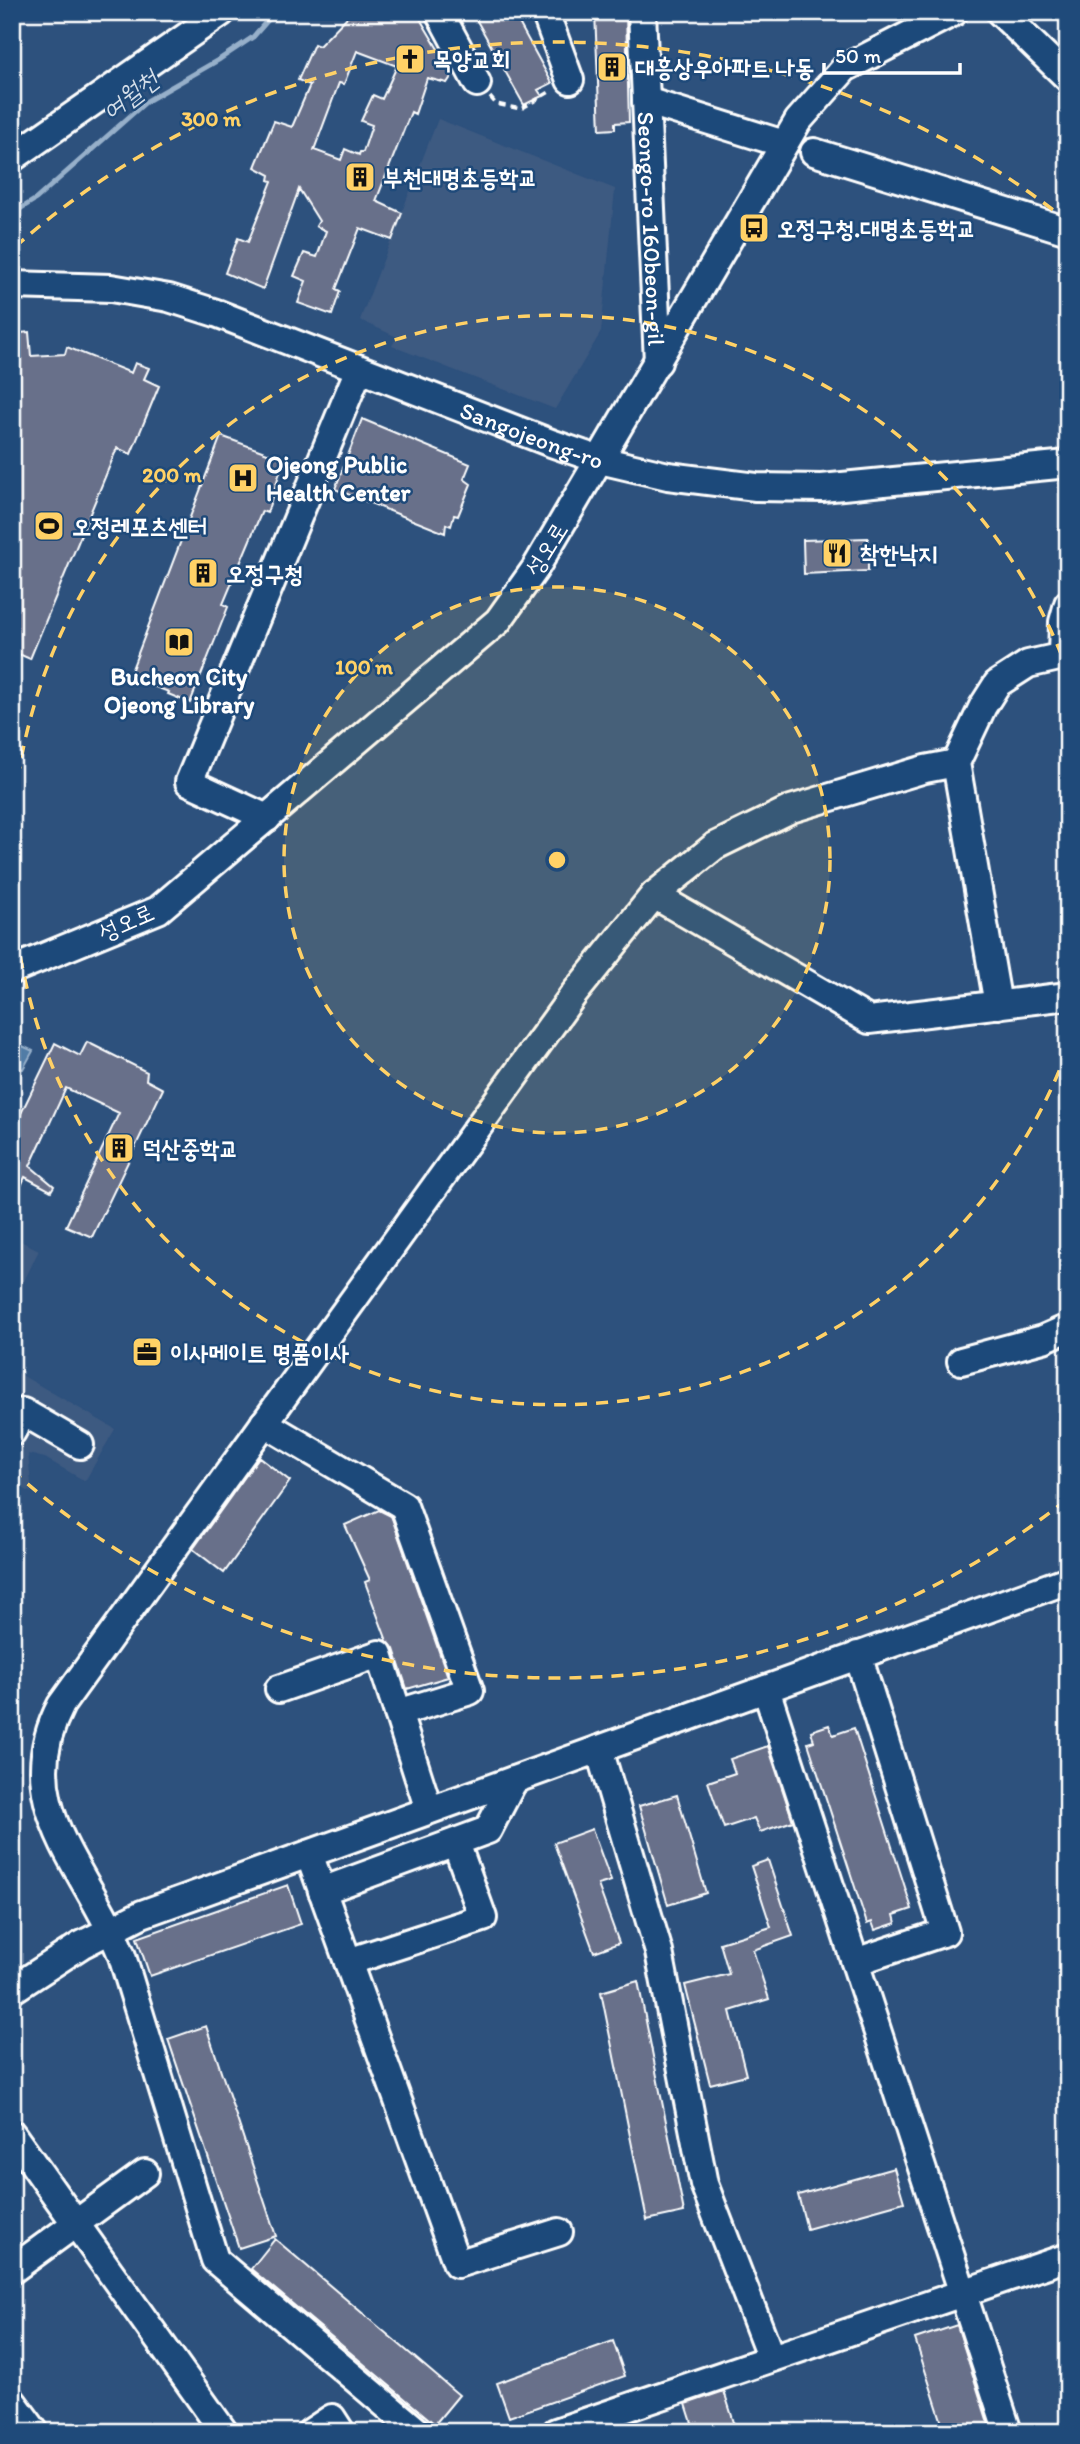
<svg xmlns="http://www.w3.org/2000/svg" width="1080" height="2444" font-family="Itim,'Poor Story',sans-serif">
<rect width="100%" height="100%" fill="#2d517d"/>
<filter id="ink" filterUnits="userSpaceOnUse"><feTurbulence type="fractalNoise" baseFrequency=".0143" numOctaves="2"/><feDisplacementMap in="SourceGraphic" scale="14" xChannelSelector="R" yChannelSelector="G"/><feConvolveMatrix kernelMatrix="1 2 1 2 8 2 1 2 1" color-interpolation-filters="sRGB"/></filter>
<g filter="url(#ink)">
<path fill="#3e5a81" d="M438,119L615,189L601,332L555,409L392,346L397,337L360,320Z
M12,1237L39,1250L12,1306Z
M18,1373L115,1429L85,1481L45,1458L28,1454L32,1493L12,1483V1379Z"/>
<path fill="#517ba6" stroke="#97b0ca" stroke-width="2" d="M12,1041L33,1051L23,1069L12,1068Z"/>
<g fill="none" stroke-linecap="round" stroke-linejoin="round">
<path stroke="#97b0ca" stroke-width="5" d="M12,214L36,199L147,101L220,59L253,37L274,13"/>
</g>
<path fill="#676f8a" stroke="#fff" stroke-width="2" fill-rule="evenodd" d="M352,12H416L451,71V77L447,83L427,78L415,114L411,112L376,201L402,213L392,240L360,228L336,289L340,291L332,315L298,303L306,281L294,276L304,253L317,257L326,231L316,226L319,221L299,189L263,289L225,273L238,238L248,242L272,181L269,180L270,175L255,167L274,121L292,127L310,85L298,80L314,44L319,46ZM357,51L397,66L382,99L373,95L361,121L372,125L363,152H360L359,155L345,149L341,160L314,150L339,83L344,84Z
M472,12H513L552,83L538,90L542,96L524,105Z
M595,12L626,13L629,122L615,123V129L600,130Z
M29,332L31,356L65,354L67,347L131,373L135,363L149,368L144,379L159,386L131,454L117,448L30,659L12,651V334Z
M362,419L470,464L464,479L471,484L458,516L454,515L451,526L446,524L445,533L335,489Z
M221,436L284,459L267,513L262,511L223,604L228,607L190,703L168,694L169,692L129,677Z
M868,538V571L804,574L803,540Z
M87,1042L147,1072L146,1080L163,1089L92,1237L66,1226L119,1113L66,1088L30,1166L54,1186L51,1191L25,1177L12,1206V1132L55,1043L80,1056Z
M259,1457L290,1481L224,1573L193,1549Z
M379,1510L391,1516L393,1521L448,1677L407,1689L394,1649L387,1641L365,1582L370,1580L345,1525Z
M829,1725L833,1735L854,1728L912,1909L894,1915L896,1923L875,1930L872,1922L867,1924L808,1743L814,1741L811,1731Z
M768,1746L793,1821L760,1832L754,1818L724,1828L708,1782L735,1773L730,1759Z
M677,1795L706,1893L668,1905L639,1806Z
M592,1829L611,1881L598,1885L619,1943L594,1952L554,1843Z
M768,1860L793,1936L753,1950L769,1999L730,2011L746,2075L710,2084L685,1985L729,1974L720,1943L771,1927L751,1866Z
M288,1885L301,1924L150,1976L137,1938Z
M638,1981L684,2212L647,2220L601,1992Z
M206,2026L276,2236L239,2248L168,2039Z
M894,2168L904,2202L807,2229L798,2195Z
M275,2239L459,2395L435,2424L251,2269Z
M957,2325L963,2344L991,2432H945L915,2339Z
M613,2341L625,2376L509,2417L497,2383Z
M724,2391L737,2432H695L686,2404Z"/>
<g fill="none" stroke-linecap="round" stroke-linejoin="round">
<g stroke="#fff" stroke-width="32">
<g id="minor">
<path d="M439,12L477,83"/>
<path d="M545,12L570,80"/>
<path id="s1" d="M642,12L658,362"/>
<path d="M1000,12L1068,78"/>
<path d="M646,101L784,144"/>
<path d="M814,152L1068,231"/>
<path d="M12,158L222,12"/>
<path id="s2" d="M12,285L111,288L169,298L216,313L551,443L600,460L668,476L756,487L822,488L1068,464"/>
<path d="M1062,655L1063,622L1068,604"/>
<path d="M267,818L189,782L359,369"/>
<path d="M654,895L869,1020L1068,996"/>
<path d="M12,970L158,910L498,621L535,569L798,121L845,68L954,12"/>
<path d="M998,1005L956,763L983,706L997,684L1028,664L1068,655"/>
<path d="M961,1361L1043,1339L1068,1328"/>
<path d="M264,1423L404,1506L470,1691L398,1713L429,1810"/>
<path d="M12,1432L23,1412L80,1445"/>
<path d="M279,1689L379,1654L398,1713"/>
<path d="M766,1689L1008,2432"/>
<path d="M599,1749L659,1952L704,2184L771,2358"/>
<path d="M309,1854L457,2264L559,2232"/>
<path d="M322,1891L488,1830L514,1780"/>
<path d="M348,1962L483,1918L456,1843"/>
<path d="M855,1962L945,1932L858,1655"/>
<path d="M12,1990L81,1945L142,1914L1068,1580"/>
<path d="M12,2134L224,2432"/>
<path d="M12,2270L145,2173"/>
<path d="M12,2401L35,2432"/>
<path d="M311,2432L332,2418L341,2432"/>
<path d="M418,2432L215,2260L122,1956C89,1869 9,1804 61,1705L574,994L654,895L715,846L791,809L925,769L956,763"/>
<path d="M556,2432L1068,2257"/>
</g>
</g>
<path stroke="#fff" stroke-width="3.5" stroke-dasharray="7 5" stroke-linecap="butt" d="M490,97L496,104L521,109L551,91"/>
<use href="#minor" stroke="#1f4a7a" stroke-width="26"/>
</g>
</g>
<circle cx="557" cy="860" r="273" fill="#ffd166" fill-opacity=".12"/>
<g fill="none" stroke="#ffd166" stroke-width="3.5" stroke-dasharray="12 9">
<circle cx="557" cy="860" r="273"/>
<path d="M1067 1051A545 545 0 0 1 12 879M12 841A545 545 0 0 1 1067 669"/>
<path d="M1066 1500A818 818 0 0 1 15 1473M15 247A818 818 0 0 1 1066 220"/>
</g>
<defs>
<g id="church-square" transform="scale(1.575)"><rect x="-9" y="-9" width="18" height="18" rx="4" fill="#ffd166" stroke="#1f4a7a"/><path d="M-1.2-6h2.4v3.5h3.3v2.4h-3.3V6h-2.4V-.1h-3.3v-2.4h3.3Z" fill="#111"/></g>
<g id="building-square" transform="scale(1.575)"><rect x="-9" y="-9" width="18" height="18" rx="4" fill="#ffd166" stroke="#1f4a7a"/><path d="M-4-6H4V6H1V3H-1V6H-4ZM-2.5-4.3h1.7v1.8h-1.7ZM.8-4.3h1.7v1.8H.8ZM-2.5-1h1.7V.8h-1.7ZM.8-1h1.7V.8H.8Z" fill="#111"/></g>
<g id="bus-square" transform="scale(1.575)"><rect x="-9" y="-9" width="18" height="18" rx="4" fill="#ffd166" stroke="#1f4a7a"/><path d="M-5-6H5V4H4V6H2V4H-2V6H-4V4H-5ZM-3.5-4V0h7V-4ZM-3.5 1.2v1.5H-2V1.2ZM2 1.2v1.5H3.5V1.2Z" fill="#111"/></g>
<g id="hospital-square" transform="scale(1.575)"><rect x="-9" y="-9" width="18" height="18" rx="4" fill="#ffd166" stroke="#1f4a7a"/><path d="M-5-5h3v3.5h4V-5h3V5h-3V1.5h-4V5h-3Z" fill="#111"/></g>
<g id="stadium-square" transform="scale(1.575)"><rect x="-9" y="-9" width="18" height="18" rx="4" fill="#ffd166" stroke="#1f4a7a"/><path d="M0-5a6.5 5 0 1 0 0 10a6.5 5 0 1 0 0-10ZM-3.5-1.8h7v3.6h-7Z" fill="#111"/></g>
<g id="restaurant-square" transform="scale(1.575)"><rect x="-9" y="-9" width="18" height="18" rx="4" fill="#ffd166" stroke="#1f4a7a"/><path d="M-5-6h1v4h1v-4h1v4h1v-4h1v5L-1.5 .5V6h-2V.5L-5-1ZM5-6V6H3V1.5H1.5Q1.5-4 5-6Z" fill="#111"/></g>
<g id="library-square" transform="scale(1.575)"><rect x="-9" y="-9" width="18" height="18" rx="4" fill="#ffd166" stroke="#1f4a7a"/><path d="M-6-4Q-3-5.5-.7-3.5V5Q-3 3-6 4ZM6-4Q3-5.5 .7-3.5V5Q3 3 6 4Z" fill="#111"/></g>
<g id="office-square" transform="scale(1.575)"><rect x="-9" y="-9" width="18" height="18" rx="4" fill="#ffd166" stroke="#1f4a7a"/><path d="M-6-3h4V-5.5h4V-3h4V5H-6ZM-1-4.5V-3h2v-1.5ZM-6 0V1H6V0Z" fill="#111"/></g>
</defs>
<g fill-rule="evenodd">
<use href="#church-square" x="410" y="59"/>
<use href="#building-square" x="612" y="67"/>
<use href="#building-square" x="360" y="177"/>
<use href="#bus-square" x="754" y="228"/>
<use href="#hospital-square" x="243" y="478"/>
<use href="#stadium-square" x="49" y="526"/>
<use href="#restaurant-square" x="837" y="553"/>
<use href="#building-square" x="203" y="573"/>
<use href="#library-square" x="179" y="642"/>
<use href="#building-square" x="119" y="1148"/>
<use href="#office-square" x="147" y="1352"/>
</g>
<g text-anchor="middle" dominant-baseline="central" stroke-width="5" stroke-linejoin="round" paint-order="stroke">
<g font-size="24" font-weight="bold" fill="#fff" stroke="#1f4a7a" text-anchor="start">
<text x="433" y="59">목양교회</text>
<text x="635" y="67">대흥상우아파트 나동</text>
<text x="383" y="177">부천대명초등학교</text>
<text x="777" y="228">오정구청.대명초등학교</text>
<text x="266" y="464">Ojeong Public<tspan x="266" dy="28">Health Center</tspan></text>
<text x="72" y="526">오정레포츠센터</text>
<text x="860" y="553">착한낙지</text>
<text x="226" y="573">오정구청</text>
<text x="179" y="676" text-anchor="middle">Bucheon City<tspan x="179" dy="28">Ojeong Library</tspan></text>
<text x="142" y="1148">덕산중학교</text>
<text x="170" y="1352">이사메이트 명품이사</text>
</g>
<g font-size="24" fill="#fff" stroke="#1f4a7a">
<text stroke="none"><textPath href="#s1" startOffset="217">Seongo-ro 160beon-gil</textPath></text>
<text stroke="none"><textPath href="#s2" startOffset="546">Sangojeong-ro</textPath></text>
<text transform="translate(546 549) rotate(-58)">성오로</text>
<text transform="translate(126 922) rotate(-24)">성오로</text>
</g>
<g font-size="26" font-style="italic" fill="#d4dee9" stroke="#1f4a7a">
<text transform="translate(130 95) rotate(-38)">여월천</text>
</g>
</g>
<circle cx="557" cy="860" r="10" fill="#ffd166" stroke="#1f4a7a" stroke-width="3.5"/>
<g font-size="21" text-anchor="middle" font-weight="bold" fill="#ffd166" stroke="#1f4a7a" stroke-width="5" stroke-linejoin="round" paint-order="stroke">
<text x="211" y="126">300 m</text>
<text x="172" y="482">200 m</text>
<text x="364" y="674">100 m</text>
</g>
<rect width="1080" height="2444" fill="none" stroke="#1f4a7a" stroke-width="42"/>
<rect x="21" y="21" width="1038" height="2402" fill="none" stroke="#fff" stroke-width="2.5" filter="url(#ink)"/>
<path d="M824 63v10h136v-10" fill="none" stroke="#ffffff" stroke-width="3.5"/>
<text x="835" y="63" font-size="21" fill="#ffffff" stroke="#1f4a7a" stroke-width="5" paint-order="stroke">50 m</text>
</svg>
